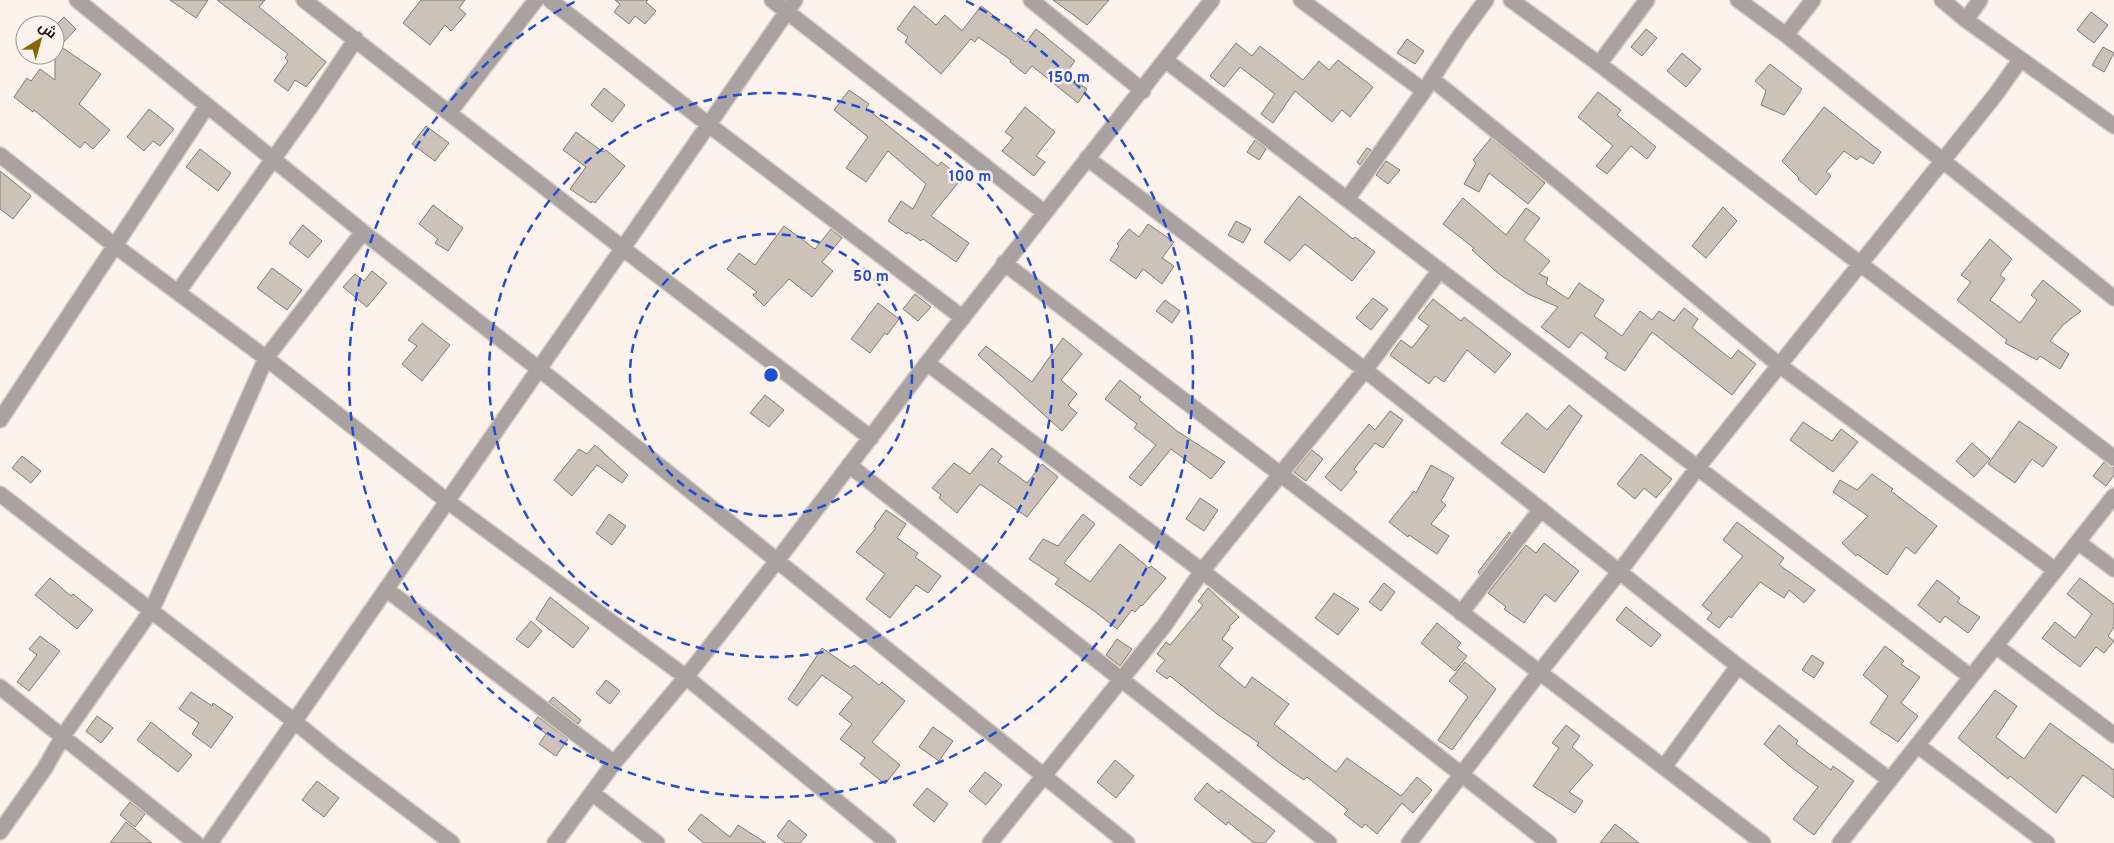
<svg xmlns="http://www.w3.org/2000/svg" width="2114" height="843" font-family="Overpass,Cairo,sans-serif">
<rect width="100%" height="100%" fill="#fdf2ec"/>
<path fill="#cdc2b8" stroke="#847a71" d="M170,0H208L196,18Z
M217,0H265L259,7L326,62L306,87L295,80L288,91L274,81L288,61L285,58L288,54Z
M421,0H465L459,8L466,14L451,31L445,25L430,45L403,23Z
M615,0H648L646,2L656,11L645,24L635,16L629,24L614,12L620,4Z
M1053,0H1109L1087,25Z
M914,6L936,25L945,15L962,31L981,6L993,15L992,17L1026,42L1036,29L1075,61L1065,74L1087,89L1078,103L1032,66L1025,74L1010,62L1011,60L978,37L975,42L971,39L941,74L905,42L908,37L897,29Z
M2091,12L2108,25L2094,43L2077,30Z
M64,17L76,29L60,46L101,74L79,104L110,130L93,149L85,142L80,148L34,110L33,112L14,97L27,78L31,81L40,69L55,80V26Z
M1646,29L1657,38L1642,56L1631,47Z
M1407,39L1424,51L1415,64L1397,53Z
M1236,43L1252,56L1260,46L1303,80L1319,61L1329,70L1338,60L1373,87L1350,117L1342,110L1332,122L1295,91L1273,123L1261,114L1275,94L1240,67L1224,87L1210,76Z
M2103,47L2114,53L2104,72L2092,65Z
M1682,53L1701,69L1686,87L1667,71Z
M1770,64L1802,89L1784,115L1761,105L1766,91L1755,81Z
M604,88L625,105L612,122L591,105Z
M849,90L869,104L866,108L938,166L941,162L962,178L931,216L969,243L956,262L923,239L921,241L908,232L907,234L888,221L901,201L913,209L926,184L888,151L866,182L846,168L868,137L834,110Z
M1598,92L1621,110L1617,115L1656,147L1647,159L1631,146L1607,174L1596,166L1613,146L1578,117Z
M1025,107L1055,132L1036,156L1045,162L1034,176L1002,151L1013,138L1005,132Z
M1824,107L1881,152L1873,164L1860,156L1857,160L1844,151L1826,172L1831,176L1816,195L1798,179L1799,178L1782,161Z
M149,109L174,129L160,146L153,141L144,151L127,137Z
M426,126L449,143L435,161L412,144Z
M576,132L603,152L606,150L625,166L595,203L592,201L591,203L570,189L586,167L563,150Z
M1491,138L1545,183L1528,204L1489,173L1479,192L1464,184L1476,163L1473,160Z
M1255,140L1266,149L1259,160L1247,152Z
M1367,148L1371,150L1360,165L1357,162Z
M200,149L231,173L218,191L186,167Z
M1386,161L1400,170L1388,184L1376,175Z
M0,171L31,196L13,219L0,209Z
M1299,196L1353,239L1355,237L1375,252L1352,281L1305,244L1290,261L1264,242Z
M1463,198L1506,235L1526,208L1540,218L1524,240L1550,261L1539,274L1548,278L1546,284L1568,299L1579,283L1604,300L1594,316L1622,336L1640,311L1652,320L1659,311L1674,321L1684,308L1698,319L1692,328L1731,359L1738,350L1756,364L1732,395L1652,332L1625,371L1605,358L1608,353L1581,332L1569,348L1541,327L1558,307L1528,294L1499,274L1472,250L1474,248L1443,224Z
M433,205L463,228L448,251L435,243L438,239L419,224Z
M1723,207L1737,221L1706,258L1692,246Z
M1236,221L1251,229L1243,243L1228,235Z
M1148,224L1174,242L1162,258L1174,266L1162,284L1143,269L1136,279L1110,260L1119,246L1117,244L1129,229L1139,237Z
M303,225L322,241L308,258L289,243Z
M784,226L815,249L831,229L842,238L822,262L833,271L812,297L789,279L764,306L753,295L757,292L727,269L739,253L755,265Z
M1990,239L2012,259L2000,275L2005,279L1990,300L2020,323L2037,300L2031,295L2043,280L2081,311L2063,325L2050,341L2069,354L2060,369L2040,356L2037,360L2005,343L2007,340L1957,300L1971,282L1961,275Z
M272,268L302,290L287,310L257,288Z
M372,271L387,283L367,307L343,287L355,274L364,281Z
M915,294L931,307L918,321L903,309Z
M1373,298L1388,309L1371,330L1356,318Z
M1433,299L1461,321L1464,317L1511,354L1495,373L1467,350L1444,382L1435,376L1429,384L1390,355L1401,340L1412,348L1429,326L1418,318Z
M1165,300L1180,311L1172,323L1156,311Z
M878,303L899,319L887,335L885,333L870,353L851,339Z
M422,323L450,345L422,381L402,364L417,346L408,340Z
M1063,338L1082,354L1061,380L1077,394L1068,405L1077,413L1062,431L978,355L986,346L1032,382Z
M1120,380L1141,397L1139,400L1177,431L1225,462L1211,479L1171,449L1141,486L1129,477L1156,445L1134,428L1137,424L1105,399Z
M765,395L784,410L769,427L750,413Z
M1569,405L1582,416L1544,473L1501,443L1527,413L1547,430Z
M1390,411L1403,420L1383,448L1375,443L1354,469L1357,472L1341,491L1325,477L1369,424L1375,430Z
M2019,421L2057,447L2043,467L2032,459L2015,483L1988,464Z
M1803,422L1832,441L1841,429L1858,442L1833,472L1790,440Z
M1972,443L1990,459L1974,477L1956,461Z
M595,445L628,475L622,483L597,465L572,496L554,480L579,449L587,454Z
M992,448L1002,456L998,462L1027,483L1042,464L1058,477L1027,517L980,484L957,513L939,498L941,495L932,488L954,463L970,474Z
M1312,450L1323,459L1306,481L1294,472Z
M1641,454L1672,479L1656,498L1644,488L1635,499L1617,484Z
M22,456L41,471L31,483L12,468Z
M2104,462L2114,467V475L2106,486L2093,476Z
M1431,465L1454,478L1441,501L1446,505L1431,524L1449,536L1437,554L1409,535L1408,537L1389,522L1414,491L1416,493Z
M1872,474L1893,489L1891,491L1937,526L1915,554L1906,547L1887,575L1857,554L1856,556L1842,543L1868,516L1833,492L1840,480L1857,490Z
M1200,498L1218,510L1204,531L1186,519Z
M886,510L906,524L897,538L918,553L915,557L941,576L928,593L916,585L890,618L866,599L885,574L856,552L876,528L874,527Z
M609,514L626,526L612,545L596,533Z
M1083,514L1095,524L1064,563L1090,582L1120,544L1149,568L1151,566L1166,578L1142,606L1141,605L1135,612L1132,610L1117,629L1093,610L1055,584L1059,579L1029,559L1043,539L1058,546Z
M1737,522L1784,558L1779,565L1815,590L1804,603L1789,590L1784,598L1760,582L1731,618L1729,616L1719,628L1707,619L1712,613L1702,605L1743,556L1723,540Z
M1509,532L1511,533L1480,574L1478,572Z
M1544,543L1579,571L1555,602L1545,594L1524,623L1504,609L1506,607L1488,593L1526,545L1536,553Z
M50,578L71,596L73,594L93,610L77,629L35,595Z
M2080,578L2114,604V627L2108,636L2114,641L2104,653L2096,647L2080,667L2042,638L2055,622L2075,638L2092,614L2067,594Z
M1937,580L1960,598L1957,602L1980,617L1968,633L1945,616L1940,623L1918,605Z
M1384,583L1395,592L1381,611L1369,602Z
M1208,588L1239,617L1229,627L1230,628L1222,639L1233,648L1219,666L1245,688L1252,677L1289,704L1274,724L1336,772L1347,758L1401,796L1417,777L1432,790L1413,813L1402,803L1377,834L1365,824L1362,828L1344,814L1348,810L1307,777L1304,780L1278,762L1257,745L1259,743L1217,714L1170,676L1167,679L1156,671L1165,660L1157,654L1166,642L1170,645L1203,605L1198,601Z
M1334,593L1359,609L1338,635L1315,618Z
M550,597L589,628L573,648L536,619Z
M1626,607L1661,635L1651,647L1616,620Z
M531,621L542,631L528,648L516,639Z
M1437,623L1461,643L1457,648L1467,656L1455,671L1421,643Z
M40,636L60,651L29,691L17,682L37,655L29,649Z
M1117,639L1132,649L1120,666L1106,655Z
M1885,646L1904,661L1901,664L1920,677L1901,703L1918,716L1898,742L1870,723L1888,696L1863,675Z
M822,648L851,668L854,665L879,685L882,682L905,701L872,742L900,765L885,784L860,764L865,758L840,739L852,724L839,714L853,697L822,675L797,706L788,699Z
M1812,655L1824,663L1814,678L1802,670Z
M1465,662L1496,689L1452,750L1438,740L1468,697L1449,681Z
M606,680L620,691L610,704L596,693Z
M1995,690L2017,706L1996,737L2024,759L2050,723L2114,770V798L2083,775L2056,813L2010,776L2008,779L1958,738Z
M191,692L212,706L213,703L233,717L211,748L192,734L199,723L179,709Z
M553,697L581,720L578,724L549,702Z
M97,716L113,728L101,743L86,731Z
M538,717L568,739L556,756L539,744L546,734L533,723Z
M151,722L192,755L178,772L137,740Z
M1566,725L1580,736L1572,747L1593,765L1569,792L1583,801L1575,813L1533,786L1559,748L1552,743Z
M1779,725L1798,741L1796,744L1831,770L1833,766L1854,781L1814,835L1793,819L1818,787L1791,767L1764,744Z
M933,727L953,741L939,761L919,747Z
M1115,760L1134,776L1116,798L1097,782Z
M985,772L1002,785L986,805L969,791Z
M317,781L339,798L324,817L302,800Z
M1207,783L1219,793L1221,790L1275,831L1265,843H1254L1228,822L1226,825L1194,799Z
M927,788L948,804L934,822L913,805Z
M130,802L145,814L135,827L120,815Z
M701,814L730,837L738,825L766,843H704L688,830Z
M789,820L807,835L800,843H785L777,836Z
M126,822L152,843H110Z
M1615,824L1639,843H1600Z"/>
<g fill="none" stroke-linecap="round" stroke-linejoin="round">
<g stroke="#d8cec9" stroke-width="18">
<path id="minor" d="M77,0L363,232L558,384L1127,843
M304,0L643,264L871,438
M550,0L709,125L963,318
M772,0L1045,213
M1031,0L1143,91
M1301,0L1424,91
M1511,0L1599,64L2114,458
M1738,0L1786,35L2114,298
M1942,0L1966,20L1980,0
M1966,20L2114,126
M1786,35L1813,0
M1165,60L1971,677
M1599,64L1647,0
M1432,79L1558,181L1779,365L2055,570
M449,113L536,0
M0,155L114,245L266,358L447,501L686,677L888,843
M1087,158L1365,370L1738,666L1890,780
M1348,198L1424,91L1459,37L1486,0
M1004,263L1763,843
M178,292L309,109L356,39
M927,363L1202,571L1549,843
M0,420L207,106
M849,465L1329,843
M0,494L294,721L334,754L452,843
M2078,542L2114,569
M386,589L614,763
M1461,613L1541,509
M1996,646L2114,735
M0,687L196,843
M1917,745L2047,843
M1664,767L1738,666
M592,793L657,843
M0,832L45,768L63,736L151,611L215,474L266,358L363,232
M210,843L795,0
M555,843L614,763L686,677L776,562L927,363L1212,0
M990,843L1164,626L1202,571L1365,370L1440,270
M1409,843L1539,673L1620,571L1698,467L1996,94L2020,60
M1840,843L2114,496"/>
</g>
<use href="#minor" stroke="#a9a2a1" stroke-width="15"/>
</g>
<g fill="none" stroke="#1d4ed8" stroke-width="2.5" stroke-dasharray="9 6">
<circle cx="771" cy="375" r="141"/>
<circle cx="771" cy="375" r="282"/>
<path d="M966 1A422 422 0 1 1 576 1"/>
</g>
<circle cx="771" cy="375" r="8" fill="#1d4ed8" stroke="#fdf2ec" stroke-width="2.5"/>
<g font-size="15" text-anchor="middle" font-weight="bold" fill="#1d4ed8" stroke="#fdf2ec" stroke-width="5" stroke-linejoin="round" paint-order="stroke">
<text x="1069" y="82">150 m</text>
<text x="970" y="181">100 m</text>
<text x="871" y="281">50 m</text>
</g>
<g transform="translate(40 40) rotate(37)"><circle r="24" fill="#fdf2ec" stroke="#a19894"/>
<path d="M0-4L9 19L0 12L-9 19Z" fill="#886602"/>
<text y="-8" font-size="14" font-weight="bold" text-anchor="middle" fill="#171210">ش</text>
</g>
</svg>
